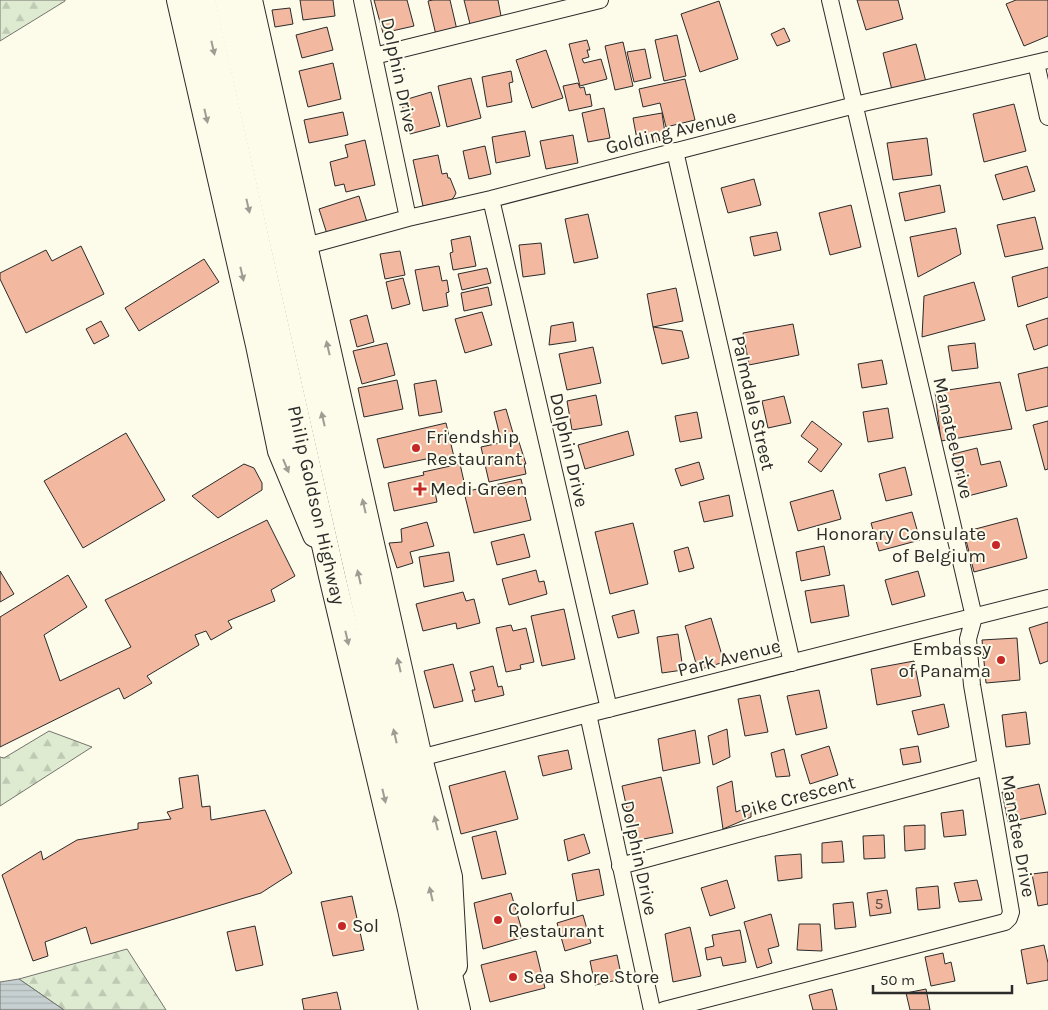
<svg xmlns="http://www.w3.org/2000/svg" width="1048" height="1010" font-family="Karla,sans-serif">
<defs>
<pattern id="forest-firs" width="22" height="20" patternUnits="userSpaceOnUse" patternTransform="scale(1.25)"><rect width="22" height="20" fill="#deebd1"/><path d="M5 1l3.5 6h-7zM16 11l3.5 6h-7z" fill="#bfcab4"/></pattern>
<pattern id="water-rules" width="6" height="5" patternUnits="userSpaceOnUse" patternTransform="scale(1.25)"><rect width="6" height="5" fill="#c7d0d0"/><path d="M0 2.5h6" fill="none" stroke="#abb3b3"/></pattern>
</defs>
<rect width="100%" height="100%" fill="#fdfbea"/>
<path fill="url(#forest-firs)" stroke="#74746e" d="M0,0H65V1L0,41Z
M49,731L92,747L0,806V757L4,758Z
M127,949L166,1010H64L19,979Z"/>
<path fill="url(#water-rules)" stroke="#74746e" d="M19,979L64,1010H0V982Z"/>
<path fill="#f2b8a0" stroke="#2b2b2b" d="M300,0H333L335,16L303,20Z
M374,0H407L414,26L383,33Z
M433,0H450L457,30L436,35L428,1Z
M464,0H498L502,21L471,28Z
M857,0H898L903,19L866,30Z
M1016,0H1048V36L1024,46L1006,4Z
M719,1L738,59L700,72L681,14Z
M290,8L293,24L275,27L272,10Z
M327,27L333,50L302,58L296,35Z
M784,28L790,41L777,46L771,34Z
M677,35L686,76L664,81L655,40Z
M587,40L590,50H587L589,57L582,59L584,63L601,59L607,79L580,86L569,44Z
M623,42L633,86L615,90L605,46Z
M916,44L926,82L892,90L883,53Z
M645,49L651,78L634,82L627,52Z
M546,50L563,98L532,108L516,60Z
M333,63L341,99L308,107L299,71Z
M511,71L513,82L509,83L512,102L487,107L482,77Z
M471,78L481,118L447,127L438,86Z
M685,79L695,120L666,127L660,103L643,107L639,89Z
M578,83L580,88L584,87L586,95L590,94L592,106L569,111L563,86Z
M431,92L440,126L410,134L401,101Z
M1014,104L1026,151L984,162L973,114Z
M604,108L610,138L588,142L582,113Z
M343,112L348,135L309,143L304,120Z
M662,113L666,140L638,145L633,118Z
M525,131L530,156L496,163L492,137Z
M573,135L578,163L546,169L540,141Z
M927,138L932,175L893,180L887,143Z
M365,140L375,185L346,192L344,184L335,186L330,162L348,157L345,145Z
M485,146L491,174L469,179L463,151Z
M438,155L442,174L447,173L448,178H450L456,193L454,197L451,200L423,206L413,160Z
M1027,166L1035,191L1003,200L995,175Z
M754,179L761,205L728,213L721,188Z
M940,185L945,212L905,221L899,193Z
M359,196L367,222L327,234L319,209Z
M851,205L861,247L830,255L819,213Z
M588,214L598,258L574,263L565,219Z
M1035,217L1043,249L1005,257L997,225Z
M956,228L961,254L918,277L910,237Z
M777,232L781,250L754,256L750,237Z
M470,236L476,266L453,270L450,253L453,252L451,240Z
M541,243L545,274L523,277L519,245Z
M81,246L104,294L26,333L0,279V273L46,250L52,261Z
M400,251L405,275L385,279L380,254Z
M204,259L219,282L139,331L125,308Z
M439,266L442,281L447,280L449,292L446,293L448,306L423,311L415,270Z
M1048,267V297L1018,307L1012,277Z
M487,268L491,283L462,290L458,274Z
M403,278L410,304L392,309L386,282Z
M974,282L985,320L922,337L924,296Z
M488,287L492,305L464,311L461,293Z
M676,288L683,321L653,327L647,294Z
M482,312L492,345L465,353L455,319Z
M367,315L374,342L357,347L350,320Z
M1048,318V345L1034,350L1026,325Z
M101,321L109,336L94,344L86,329Z
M573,322L576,341L549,345L551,326Z
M793,324L799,355L749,365L743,333Z
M653,327L682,331L689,358L662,364Z
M387,343L395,375L362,384L353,351Z
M975,343L978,368L952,371L948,346Z
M593,347L601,383L567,390L559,354Z
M882,360L887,384L862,388L858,364Z
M1048,367V406L1026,411L1018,374Z
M397,380L403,409L364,417L358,388Z
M436,380L442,412L419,416L414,384Z
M1000,382L1012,429L941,441L935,392Z
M596,395L602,425L572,430L567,401Z
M784,396L791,423L768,428L762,401Z
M888,408L893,438L868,442L863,412Z
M506,409L513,433L500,436L494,412Z
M697,412L702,438L680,442L675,416Z
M812,421L842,444L821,472L808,462L818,449L801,436Z
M1048,421V469L1045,470L1033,425Z
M446,423L454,457L428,463L426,459L384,468L377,439Z
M628,431L634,455L585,469L578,445Z
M126,433L165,500L83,548L44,481Z
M518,439L526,464H524L526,474L489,482L481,447Z
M977,448L981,465L1000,461L1007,486L964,497L953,454Z
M699,462L704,479L681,486L675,469Z
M244,464L254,468L262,483V490L218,518L192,496Z
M460,464L465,486L435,492L437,502L394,511L388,483L424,475L423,472Z
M905,467L912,495L886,501L879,474Z
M521,479L531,520L474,533L464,492Z
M833,490L841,519L798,531L790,502Z
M729,495L733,516L704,522L699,502Z
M912,512L920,540L879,551L871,523Z
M1017,518L1027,558L974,572L964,532Z
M267,520L295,576L271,590L275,601L228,621L232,628L211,640L206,631L195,635L199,645L147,676L152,683L124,699L119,688L0,747V617L68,575L87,607L44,635L60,681L131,647L105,600Z
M427,522L434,546L410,552L413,563L397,568L389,543L402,542L401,529Z
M633,523L648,584L610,594L595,532Z
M524,534L530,557L497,565L491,542Z
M824,546L830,575L801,581L796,552Z
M688,547L694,568L679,572L674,551Z
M449,552L454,581L424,587L419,557Z
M536,570L539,582L544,581L547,594L509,605L502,579Z
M0,571L14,594L0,602Z
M918,571L925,596L892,605L885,580Z
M844,585L849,616L811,623L805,591Z
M463,592L466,601L474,599L480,623L457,629L456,623L423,631L416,604Z
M564,609L575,659L542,666L531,616Z
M634,610L639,633L618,638L612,616Z
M711,618L724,662L698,670L685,626Z
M1048,622V661L1040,664L1029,628Z
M511,625L513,631L526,628L534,662L520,665L521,669L506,672L496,628Z
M678,634L683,670L662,673L657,637Z
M1017,638L1020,680L986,683L982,640Z
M914,661L921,696L877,705L871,669Z
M453,664L463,701L434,708L424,671Z
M493,666L498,687L502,686L504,695L475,702L472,690H475L470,672Z
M819,690L827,728L796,735L787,696Z
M760,695L768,732L745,736L738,699Z
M944,704L949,727L918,735L912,711Z
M1026,712L1030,744L1006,747L1002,715Z
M727,729L730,757L713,765L708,736Z
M695,730L700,763L663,771L658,739Z
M829,746L838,775L810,784L801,755Z
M918,746L921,762L903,765L900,749Z
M784,749L790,776L776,777L771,753Z
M568,750L572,769L543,776L538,756Z
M505,771L518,819L461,834L449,786Z
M198,775L202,807L210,806L211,820L265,810L292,873L261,893L91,944L86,927L45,942L48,956L33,961L2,875L41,851L43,860L77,840L138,829V823L171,819L167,812L183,808L179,778Z
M661,777L673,833L634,841L622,786Z
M732,781L736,812L751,806V817L723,829L717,787Z
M1039,784L1046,814L1008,822L1002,792Z
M963,810L966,835L944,837L941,813Z
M925,825V849L905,851L904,826Z
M496,831L506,874L482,879L472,837Z
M584,834L590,853L568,861L564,840Z
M884,835L885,858L864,859L863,836Z
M842,841L844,862L822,863V843Z
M801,854L802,878L778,881L775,856Z
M599,869L604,895L577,901L572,874Z
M1048,872V904L1038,906L1032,874Z
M727,880L735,908L710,916L701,888Z
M977,880L982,900L959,902L954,883Z
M938,886L940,908L918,910L916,888Z
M887,890L891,913L870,916L867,893Z
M511,893L524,937L483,949L474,903Z
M352,896L364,950L333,956L321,902Z
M853,902L856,927L835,929L833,904Z
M771,914L779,946L768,949L772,963L757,968L744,922Z
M583,915L591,943L565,951L557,923Z
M799,924H820L822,951L797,950Z
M255,926L263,965L236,971L227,932Z
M690,927L701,976L673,982L665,934Z
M740,930L746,962L723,966L721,957L707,960L705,948L714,946L712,935Z
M1044,945L1048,963V980L1027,984L1021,950Z
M536,951L545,988L490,1002L481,965Z
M943,953L945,964L951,962L955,981L931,986L925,957Z
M617,955L622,979L595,985L590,961Z
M832,989L837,1010H813L809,995Z
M926,989L930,1010H910L906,993Z
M337,992L341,1010H304L302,999Z"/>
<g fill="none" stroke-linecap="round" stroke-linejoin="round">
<g stroke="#2b2b2b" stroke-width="18">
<path id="street" d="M362,0L408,218
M374,56L600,0
M1036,63L1048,117
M675,151L792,663
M491,199L609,709
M306,246L408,218L491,199L855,105L1048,60
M588,714L652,1010
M420,758L588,714L1048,598
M620,866L986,767
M664,1010L1005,922L1009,918L1011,912L972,685L968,639L974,617L830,0"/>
</g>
<g stroke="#2b2b2b" stroke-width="26">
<path id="secondary" d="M179,0L258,345L280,451L315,535
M250,0L420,758L450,877L455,966"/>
</g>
<g stroke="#2b2b2b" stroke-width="28">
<g id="primary">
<path id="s1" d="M202,0L332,576L411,909L432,1010"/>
<path d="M228,0L457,1010"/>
</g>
</g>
<use href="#street" stroke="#fdfbea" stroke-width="16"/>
<use href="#secondary" stroke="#fdfbea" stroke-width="24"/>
<use href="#primary" stroke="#fdfbea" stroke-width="26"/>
</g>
<defs><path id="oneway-solid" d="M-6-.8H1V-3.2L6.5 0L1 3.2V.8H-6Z" transform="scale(1.25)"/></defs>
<g fill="#9e9d94">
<use href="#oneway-solid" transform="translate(213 48) rotate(77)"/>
<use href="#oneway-solid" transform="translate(206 116) rotate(77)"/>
<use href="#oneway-solid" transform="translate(248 206) rotate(77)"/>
<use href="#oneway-solid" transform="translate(242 274) rotate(77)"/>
<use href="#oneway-solid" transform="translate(328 348) rotate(-103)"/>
<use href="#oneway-solid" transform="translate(323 419) rotate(-103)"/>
<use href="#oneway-solid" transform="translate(286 466) rotate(67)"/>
<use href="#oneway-solid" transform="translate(364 506) rotate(-103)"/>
<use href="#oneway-solid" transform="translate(359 577) rotate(-103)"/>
<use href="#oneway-solid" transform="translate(347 638) rotate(77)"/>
<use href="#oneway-solid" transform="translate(399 665) rotate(-103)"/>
<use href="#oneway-solid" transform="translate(395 736) rotate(-103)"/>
<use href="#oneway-solid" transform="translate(384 796) rotate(77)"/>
<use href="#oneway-solid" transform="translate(436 823) rotate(-104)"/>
<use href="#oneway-solid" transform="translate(431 894) rotate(-103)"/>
</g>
<g fill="#c62828" stroke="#fdfbea" stroke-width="2">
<circle cx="416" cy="448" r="5"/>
<path d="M417.5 481.5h5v5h5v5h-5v5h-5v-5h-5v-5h5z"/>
<circle cx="996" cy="545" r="5"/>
<circle cx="1001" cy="660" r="5"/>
<circle cx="498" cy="920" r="5"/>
<circle cx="342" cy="926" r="5"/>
<circle cx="513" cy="977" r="5"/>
</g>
<g text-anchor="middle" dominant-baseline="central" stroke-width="4" stroke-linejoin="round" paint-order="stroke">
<g font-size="16" fill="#5d4e48">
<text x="879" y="903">5</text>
</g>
<g font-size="19" fill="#2b2b2b" stroke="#fdfbea">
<text transform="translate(399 75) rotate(78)">Dolphin Drive</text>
<text transform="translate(671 132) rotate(-14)">Golding Avenue</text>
<text transform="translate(753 403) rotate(77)">Palmdale Street</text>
<text transform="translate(953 438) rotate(77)">Manatee Drive</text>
<text transform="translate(569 450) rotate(77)">Dolphin Drive</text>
<text stroke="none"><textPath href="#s1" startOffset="518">Philip Goldson Highway</textPath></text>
<text transform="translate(729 658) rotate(-14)">Park Avenue</text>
<text transform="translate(798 797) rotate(-15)">Pike Crescent</text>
<text transform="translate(1018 836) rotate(80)">Manatee Drive</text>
<text transform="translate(639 858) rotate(78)">Dolphin Drive</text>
</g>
<g font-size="19" fill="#2b2b2b" stroke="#fdfbea" text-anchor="start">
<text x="426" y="437">Friendship<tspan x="426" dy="22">Restaurant</tspan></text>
<text x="430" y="489">Medi Green</text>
<text x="986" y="534" text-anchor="end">Honorary Consulate<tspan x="986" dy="22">of Belgium</tspan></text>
<text x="991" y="649" text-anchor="end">Embassy<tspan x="991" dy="22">of Panama</tspan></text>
<text x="508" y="909">Colorful<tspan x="508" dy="22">Restaurant</tspan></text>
<text x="352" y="926">Sol</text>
<text x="523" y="977">Sea Shore Store</text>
</g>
</g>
<path d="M873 985v8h139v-8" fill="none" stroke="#2b2b2b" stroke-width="2.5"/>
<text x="880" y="985" font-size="15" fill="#2b2b2b" stroke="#fdfbea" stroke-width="4" paint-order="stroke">50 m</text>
</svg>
